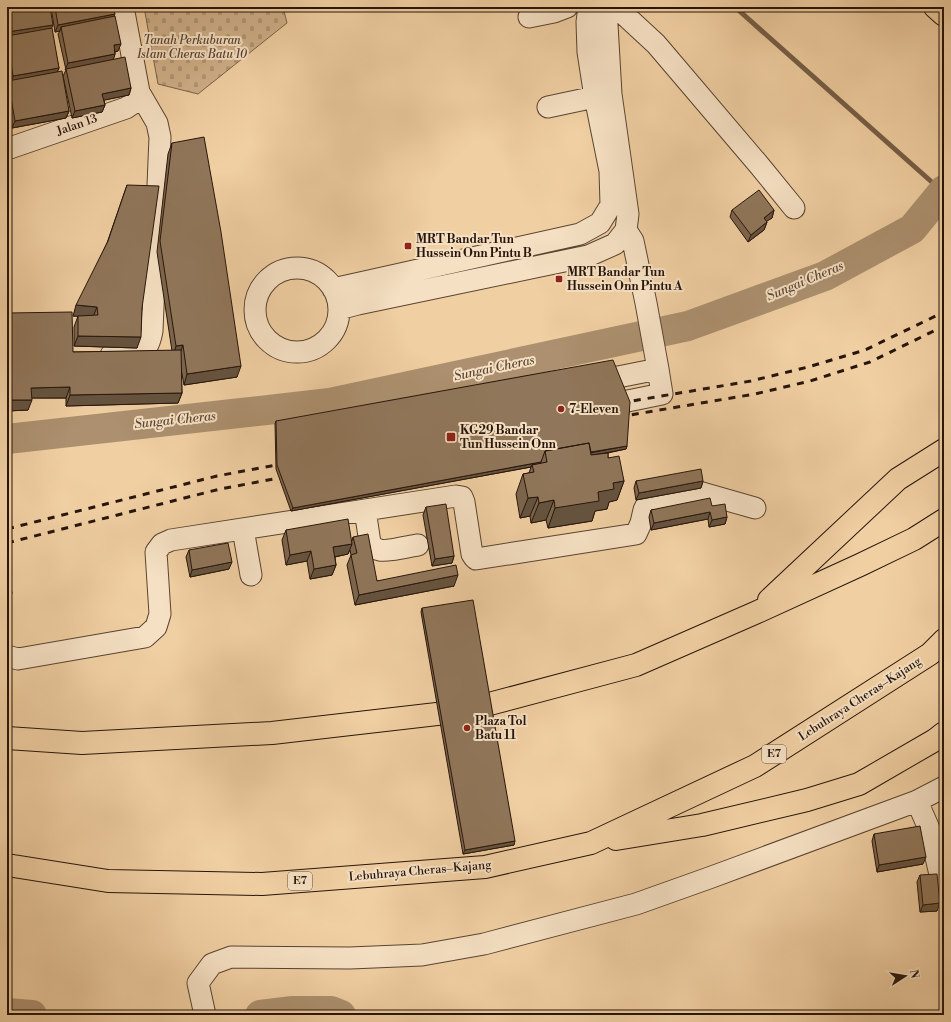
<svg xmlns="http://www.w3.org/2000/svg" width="951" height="1022" font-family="'Libre Bodoni',serif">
<defs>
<pattern id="cemetery-stones" width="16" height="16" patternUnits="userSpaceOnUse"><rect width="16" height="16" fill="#ceaf88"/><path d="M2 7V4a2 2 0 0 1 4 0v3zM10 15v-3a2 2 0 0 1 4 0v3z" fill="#b19674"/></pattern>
</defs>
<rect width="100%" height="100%" fill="#f0cfa2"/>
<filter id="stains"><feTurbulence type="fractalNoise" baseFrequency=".005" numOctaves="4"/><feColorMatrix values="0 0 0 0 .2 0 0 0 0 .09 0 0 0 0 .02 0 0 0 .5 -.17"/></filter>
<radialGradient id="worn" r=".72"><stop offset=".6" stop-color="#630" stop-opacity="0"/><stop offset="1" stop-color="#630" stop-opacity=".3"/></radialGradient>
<path fill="url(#cemetery-stones)" stroke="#7a624a" d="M144,7H283L287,23L198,94L158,84Z"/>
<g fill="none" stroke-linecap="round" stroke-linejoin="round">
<path stroke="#775f47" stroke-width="5" d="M735,7L943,192"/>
<path stroke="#ac906f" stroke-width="30" d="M7,439L330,403L688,326L825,276L912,229L944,190
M7,1013L32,1015
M260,1015L293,1011H331L341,1015"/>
<g stroke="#594431" stroke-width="23">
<path id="minor" d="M616,7L656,44L759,165L794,208
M529,17L554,12L567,7
M548,107L609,94
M7,149L126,108L135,102L139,92
M255 310a42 42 0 1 1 84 0a42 42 0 1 1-84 0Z
M333,289L580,234L600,223L611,205L610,171L595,97L588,52L587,22L589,7
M339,309L358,304L588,256L615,244L626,230L628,214L611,94L606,7
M111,355C121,354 141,355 147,346C150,342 151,336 152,331L160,137L157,123L139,92L123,7
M593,382L658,369L646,303L633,241L626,230
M603,406L662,394L658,369
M365,510L370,543C372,547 375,549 380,550C386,552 410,546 418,545
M243,529L251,575
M7,656L18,659L145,637L156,627L160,614L156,552L162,544L171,540L456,496L462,497L464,502L472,554L474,557L476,559L636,534L641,523L644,510L647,504L689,493L699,492L755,508
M917,801L930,831L941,879
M205,1015L198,983L212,964L231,957L350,958L422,955L484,944L636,904L709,878L917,801L944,787"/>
</g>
<g stroke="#27150b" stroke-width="24">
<path id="major" d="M935,7L944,15"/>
</g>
<g stroke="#27150b" stroke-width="24">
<path id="highway" d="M769,600L898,479L944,450
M7,738L82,743L272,733L463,711L636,665L755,613L860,565L914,539L944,520
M616,839L702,825L807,800L859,784L935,740L944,733
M7,865L108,881L262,884L485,867L591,843L755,766L930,654L944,640"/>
</g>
<use href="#minor" stroke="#f5e0c3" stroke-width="21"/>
<use href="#major" stroke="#f0cfa2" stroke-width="22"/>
<use href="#highway" stroke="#f0cfa2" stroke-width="22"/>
<path stroke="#27150b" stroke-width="3" stroke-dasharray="7 7" stroke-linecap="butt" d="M620,403L751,381L808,367L865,350L944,312
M618,417L755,394L810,381L870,362L944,326
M7,529L217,476L287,463
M7,543L220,489L290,476"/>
</g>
<path fill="#7c654d" stroke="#27150b" d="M7,7L51,29L59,68L57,72L69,111L66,118L12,128L7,100V83L8,81H10L7,60Z
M51,7H113V17L118,51L115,52V54L113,59L131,88L129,95L104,100L105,105L102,112L72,118L63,76L66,70L58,34L60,31L55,32Z
M172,143L237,377L184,385L181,369L182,393L178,403L66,406V398H31L28,410L7,411V313L73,352L172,351L157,252L168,154Z
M127,185L142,308L137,348L74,346V327L78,316H79H73L107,243Z
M732,210H774L772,218L766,221L767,222L764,230L748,242L730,217Z
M276,421L627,446L626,449L608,453V458L624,481L617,500L609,502L607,509L595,511L592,521L548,528L546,520L531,523L530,516L520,518L516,494L523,474L529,473L531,467L291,511L276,469L275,424Z
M636,481H703L701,488L636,500L634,488Z
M712,506L727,517L725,524L709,527L708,519L651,530L649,517L651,510Z
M426,507L454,556L452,563L432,566L423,515Z
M286,530L352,541L353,537L377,581L454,586L355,605L347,565L351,555L350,550L348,554L335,557L336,565L332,575L310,579L307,561L286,565L282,540Z
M189,550L229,569L190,577L186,557Z
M422,608L514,845L463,854L421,612Z
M874,834L923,864L877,872L872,841Z
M920,875L937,911L920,912L917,882Z"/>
<path fill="#65533f" stroke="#27150b" d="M115,14L112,21L61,27L60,31L55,32L58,25Z
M53,25L50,32L7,39V32Z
M121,44L118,51L111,52L114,45Z
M115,54L113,61L65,70L68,63Z
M59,68L56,75L11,83L13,76Z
M131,88L129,95L100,101L102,94Z
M105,105L102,112L72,118L75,111Z
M69,111L66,118L12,128L15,121Z
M774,210L772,218L761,225L764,218Z
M767,222L764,230L748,242L751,235Z
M76,305L97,307L93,317L73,316Z
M78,336L141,337L137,348L74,346Z
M183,345L179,356L173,357L176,346Z
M241,366L237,377L184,385L187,374Z
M70,387L66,398H27L31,388Z
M182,393L178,403L66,406L70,395Z
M7,400H32L28,410L7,411Z
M627,446L626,449L546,464L547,461Z
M541,462L540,465H532L531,467L291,511L293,508Z
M624,481L617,500L609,502L607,509L595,511L592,521L548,528L555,508L598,492L613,483Z
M703,481L701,488L636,500L639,493Z
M538,497L530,516L520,518L528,498Z
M554,500L546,520L531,523L539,503Z
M710,512L708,519L651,530L654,523Z
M727,517L725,524L709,527L712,520Z
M352,544L348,554L329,558L333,547Z
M311,551L307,561L286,565L290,555Z
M454,556L452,563L432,566L435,559Z
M232,562L229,569L190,577L192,570Z
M336,565L332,575L310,579L314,569Z
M458,575L454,586L355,605L359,595Z
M12,593L8,604H7V594Z
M515,841L514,845L463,854L465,850Z
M926,857L923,864L877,872L879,865Z
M940,903L937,911L920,912L923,905Z"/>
<path fill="#90765a" stroke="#27150b" d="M7,7H50L53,25L7,32Z
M55,7H113L115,14L58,25Z
M115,16L121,44L114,45L115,54L68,63L61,27Z
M52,28L59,68L13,76L7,36Z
M125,57L131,88L102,94L105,105L75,111L66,69Z
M62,71L69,111L15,121L8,81Z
M204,137L221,232L241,366L187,374L183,345L176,346L160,241L172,143Z
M127,185L159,186L142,308L141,337L78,336V316L98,315L97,307L76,305L108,241Z
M759,190L774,210L764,218L767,222L751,235L732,210Z
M72,312L73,352L181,350L182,393L70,395V387L31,388L32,400H7V313Z
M613,360L630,402L627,446L591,452L589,443L545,451L541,462L293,508L277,465L276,421Z
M589,443L591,455L608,453V458L619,456L624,481L613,483L614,489L598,492L599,501L555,508L554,500L539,503L538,497L528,498L523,474L534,472L532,465L547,462L545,451Z
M701,469L703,481L639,493L636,481Z
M710,498L712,506L725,504L727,517L712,520L710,512L654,523L651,510Z
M446,504L454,556L435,559L426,507Z
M348,519L352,544L333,547L336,565L314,569L311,551L290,555L286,530Z
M368,534L377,581L456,565L458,575L359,595L351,555L357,553L353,537Z
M228,543L232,562L192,570L189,550Z
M7,571L12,593L7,594Z
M473,600L515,841L465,850L422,608Z
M920,826L926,857L879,865L874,834Z
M937,874L940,903L923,905L920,875Z"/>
<g fill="#8f2418" stroke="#f5e0c3" stroke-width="1.5">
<rect x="404" y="242" width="8" height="8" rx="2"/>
<rect x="555" y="275" width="8" height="8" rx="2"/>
<circle cx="561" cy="409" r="4"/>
<rect x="446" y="432" width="10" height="10" rx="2"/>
<circle cx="467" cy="728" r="4"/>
</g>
<g text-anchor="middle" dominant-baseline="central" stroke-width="4" stroke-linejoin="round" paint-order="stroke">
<g fill="#f5e0c3" stroke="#655242" stroke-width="1">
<rect x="762" y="745" width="24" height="18" rx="3"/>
<rect x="288" y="872" width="24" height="18" rx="3"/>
</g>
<g font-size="11" font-weight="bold" fill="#27150b">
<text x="774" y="754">E7</text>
<text x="300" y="881">E7</text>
</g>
<g font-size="12" font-style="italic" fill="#594330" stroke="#f5e0c3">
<text x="192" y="40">Tanah Perkuburan<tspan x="192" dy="14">Islam Cheras Batu 10</tspan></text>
</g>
<g font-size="12" fill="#27150b" stroke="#f5e0c3">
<text transform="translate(77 125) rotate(-19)">Jalan 13</text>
<text transform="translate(860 699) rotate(-33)">Lebuhraya Cheras–Kajang</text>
<text transform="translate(420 871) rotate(-5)">Lebuhraya Cheras–Kajang</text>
</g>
<g font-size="12" font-weight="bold" fill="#27150b" stroke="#f5e0c3" text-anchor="start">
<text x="416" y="239">MRT Bandar Tun<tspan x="416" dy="14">Hussein Onn Pintu B</tspan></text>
<text x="567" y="272">MRT Bandar Tun<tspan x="567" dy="14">Hussein Onn Pintu A</tspan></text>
<text x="569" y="409">7-Eleven</text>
<text x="460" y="430">KG29 Bandar<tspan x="460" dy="14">Tun Hussein Onn</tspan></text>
<text x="475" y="721">Plaza Tol<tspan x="475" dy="14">Batu 11</tspan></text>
</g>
<g font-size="13" font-style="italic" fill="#5c4633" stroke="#f5e0c3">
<text transform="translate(805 281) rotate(-23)">Sungai Cheras</text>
<text transform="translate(494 368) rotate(-12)">Sungai Cheras</text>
<text transform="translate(175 420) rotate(-6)">Sungai Cheras</text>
</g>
</g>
<rect width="951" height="1022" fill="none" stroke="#f0cfa2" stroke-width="24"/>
<rect x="8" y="8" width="935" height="1006" fill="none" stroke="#27150b" stroke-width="2"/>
<rect x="12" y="12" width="927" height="998" fill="none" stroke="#27150b"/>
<g transform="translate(905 976) rotate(78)" stroke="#f5e0c3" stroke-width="3" paint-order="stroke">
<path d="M0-3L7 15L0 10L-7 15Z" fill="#27150b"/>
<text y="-6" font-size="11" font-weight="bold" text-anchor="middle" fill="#27150b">N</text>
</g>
<rect width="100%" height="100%" filter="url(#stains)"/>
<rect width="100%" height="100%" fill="url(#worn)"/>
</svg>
